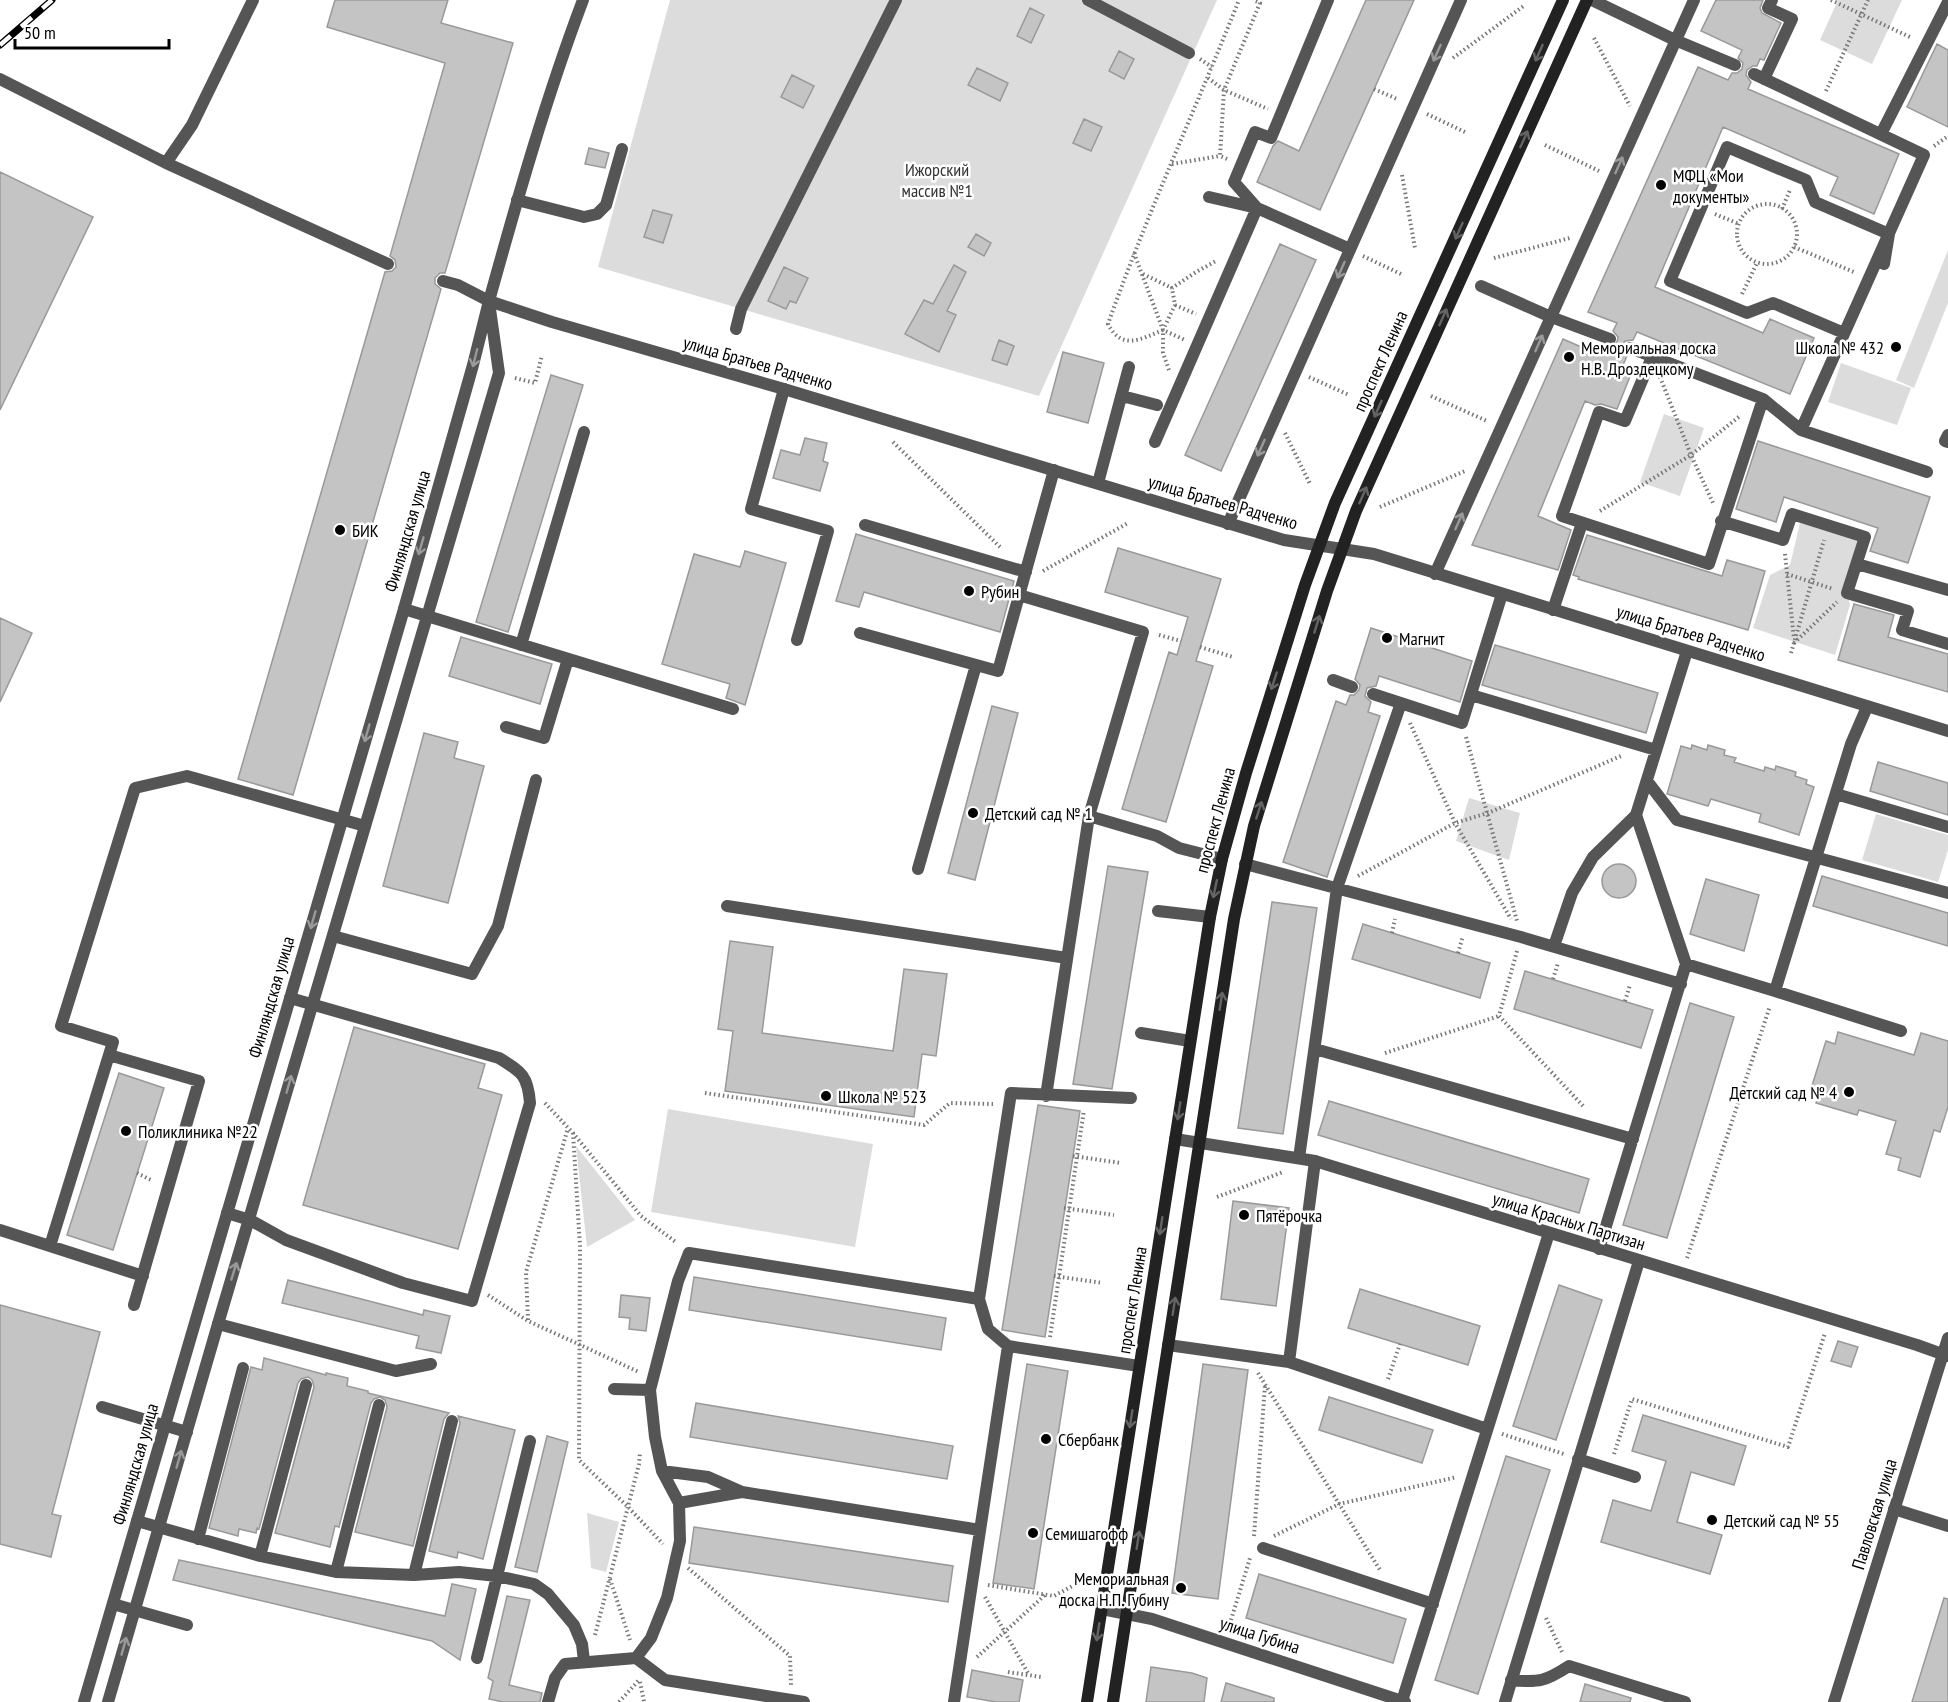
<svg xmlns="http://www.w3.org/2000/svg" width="1948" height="1702" font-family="'PT Sans Narrow',sans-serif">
<rect width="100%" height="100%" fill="#fff"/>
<path fill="#dcdcdc" d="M670,0H1217L1039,396L598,267Z
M1838,0H1902L1872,64L1820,40Z
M1948,250V303L1914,388L1896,380Z
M1841,363L1911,388L1897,425L1828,402Z
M1664,414L1704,428L1680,496L1640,482Z
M1800,523L1861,541L1846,587L1850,605L1835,655L1753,628L1770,575L1790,565Z
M1469,798L1520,813L1509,860L1456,841Z
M1876,814L1948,835V850L1938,882L1862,860Z
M668,1109L873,1144L855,1247L651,1212Z
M576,1146L635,1220L587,1247Z
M587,1513L619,1522L606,1572L591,1568Z"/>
<path fill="#c4c4c4" stroke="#999" stroke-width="1.5" d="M335,0H448L441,23L513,43L445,273H440L435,278V284L441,289L293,795L238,779L385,272L392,271L396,267L395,260L390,256L445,63L327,27Z
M1366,0H1414L1320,210L1257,182L1273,146L1278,141L1299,151Z
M1716,0H1763L1760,8L1762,13L1781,23L1764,60L1760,59L1757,66H1753L1747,70L1746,75L1751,82L1748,89L1899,154L1874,214L1830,195L1838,177L1723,127L1655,287L1763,333L1770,319L1814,338L1790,394L1637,332L1633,340L1625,341L1622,346L1623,353L1627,356L1623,365L1633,369L1617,409L1601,404L1595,405L1585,401L1538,516L1571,530L1558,570L1472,545L1563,339L1602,356L1606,346L1612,347L1617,342L1618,337L1613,331L1617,323L1588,312L1698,67L1728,80L1732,73H1737L1742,69L1743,63L1738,58L1742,50L1701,31Z
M1030,8L1044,15L1031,43L1017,36Z
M1937,44L1948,50V127L1907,107Z
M1119,51L1134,59L1124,79L1109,71Z
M977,68L1008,83L1000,101L968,85Z
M792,75L814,86L803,108L781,97Z
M1084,119L1102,127L1091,151L1073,143Z
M589,148L609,153L605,168L585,164Z
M0,172L93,217L0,410Z
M653,210L672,215L663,243L644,237Z
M976,234L991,243L984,256L968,247Z
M1280,244L1316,260L1221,471L1185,455Z
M954,265L966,272L947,311L956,315L939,352L905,334L924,300L933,304Z
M784,267L808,278L796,303L790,301L786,309L768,301Z
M999,340L1014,346L1007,365L992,360Z
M1063,352L1104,363L1088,423L1047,412Z
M551,375L583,385L508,632L476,622Z
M805,438L827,443L823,461L828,463L820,491L773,478L781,450L800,455Z
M1758,441L1930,497L1908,563L1870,551L1878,528L1784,497L1776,522L1736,509Z
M856,534L1014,581L1000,632L864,592L859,607L836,601Z
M1587,535L1722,576L1727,560L1765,571L1748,630L1578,579L1579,577L1573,575Z
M1118,548L1221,579L1196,661L1213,666L1166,822L1122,809L1169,652L1177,655L1188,617L1105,592Z
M745,551L786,563L745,705L726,698L730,684L662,664L694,554L740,567Z
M1854,604L1894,615L1888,637L1948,654V692L1838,660Z
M0,618L32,633L0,702Z
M1371,628L1472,661L1460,702L1379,676L1376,686L1367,688L1365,696L1371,702L1368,712L1380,716L1327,877L1283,862L1336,701L1346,705L1350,695H1354L1359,690L1360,685L1355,679Z
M461,637L552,664L540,704L449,676Z
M1495,645L1658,693L1646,733L1482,685Z
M992,706L1018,713L975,880L948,873Z
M424,733L458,742L454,758L484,766L448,903L383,886Z
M1692,745L1707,750L1708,745L1725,750L1724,755L1736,758L1734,762L1764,771L1765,767L1775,770L1776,766L1796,772L1795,776L1807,780L1806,784L1814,787L1799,835L1759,822L1761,814L1711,799L1708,806L1667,794L1681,746L1691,749Z
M1878,762L1948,783V815L1870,791Z
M1602 881a17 17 0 1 1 34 0a17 17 0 1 1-34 0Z
M1108,866L1148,872L1112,1089L1073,1084Z
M1822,876L1948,913V946L1813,906Z
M1706,879L1759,895L1744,951L1690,934Z
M1272,902L1317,908L1283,1134L1238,1128Z
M1363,924L1490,963L1480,998L1352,959Z
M730,941L773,947L762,1033L893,1051L904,969L947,974L936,1056L922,1054L914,1117L725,1091L733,1031L718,1029Z
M1525,971L1653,1010L1641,1048L1514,1009Z
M1690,1003L1734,1017L1667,1238L1623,1225Z
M354,1027L485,1064L478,1088L502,1095L458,1249L303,1205Z
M1838,1032L1914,1055L1921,1033L1948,1041V1107L1940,1132L1934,1130L1920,1177L1898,1170L1901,1158L1886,1154L1896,1121L1859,1110L1857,1115L1816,1103L1819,1094L1810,1092L1826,1041L1835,1044Z
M119,1073L164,1088L113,1250L67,1235Z
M1329,1101L1589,1179L1579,1213L1318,1135Z
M1038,1105L1080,1111L1045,1337L1002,1330Z
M1233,1201L1289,1208L1276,1306L1221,1299Z
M694,1277L946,1318L941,1350L689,1310Z
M288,1280L423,1315L424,1310L450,1316L441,1353L416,1348L419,1336L282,1303Z
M1559,1285L1602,1300L1556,1440L1513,1426Z
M1360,1289L1480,1326L1468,1365L1348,1328Z
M621,1295L650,1298L646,1331L629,1329L630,1318L619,1317Z
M0,1305L100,1332L52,1514L61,1516L51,1557L0,1544Z
M1838,1341L1858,1347L1851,1367L1831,1361Z
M264,1358L326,1375V1373L348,1378L347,1386L368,1391V1393L449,1413L444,1419L413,1546L355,1532L387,1407L385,1400L380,1397L374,1399L371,1403L339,1527L335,1526L330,1547L275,1533L314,1387L312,1380L308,1377L301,1379L298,1383L259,1529L257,1528L256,1533L239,1529L238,1536L209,1528L251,1367L262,1370Z
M1027,1364L1068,1371L1034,1589L993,1583Z
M1203,1364L1248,1370L1218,1599L1172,1593Z
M1329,1397L1433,1430L1422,1463L1319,1430Z
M696,1403L953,1446L947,1479L690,1437Z
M1643,1415L1746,1446L1734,1485L1691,1472L1677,1522L1722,1535L1710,1574L1601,1542L1613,1500L1651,1511L1666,1461L1632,1451Z
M458,1416L515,1430L483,1559L458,1552L457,1558L429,1551L460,1423Z
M547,1436L568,1442L537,1572L515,1567Z
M1506,1456L1550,1470L1478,1694L1435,1680Z
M694,1527L953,1566L948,1602L689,1563Z
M179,1560L445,1616L452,1584L476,1589L460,1660L432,1641L173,1580Z
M1259,1574L1406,1619L1393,1663L1246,1618Z
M507,1596L530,1600L509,1685L542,1693L540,1702H503L489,1699L493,1681L488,1678Z
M1944,1598L1948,1599V1702H1912Z
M1151,1667L1192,1673L1207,1678L1204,1702H1146Z
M972,1670L1023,1680L1019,1702H996L967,1697Z
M1226,1683L1274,1698V1702H1221Z
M1585,1684L1631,1698L1630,1702H1580Z"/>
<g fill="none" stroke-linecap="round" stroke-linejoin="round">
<path stroke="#777" stroke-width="4" stroke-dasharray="1.5 3" stroke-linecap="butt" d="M1831,0L1912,38
M1594,38L1630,106
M1453,58L1525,5
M1200,59L1212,67
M1208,78L1224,90L1268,109
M1374,89L1397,99
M1826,91L1868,0
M1427,114L1467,133
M1545,145L1599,171
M1934,146L1948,136
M1227,159L1220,156L1224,90L1260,3L1253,0
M1172,164L1220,156
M1402,175L1415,248
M1737 234a30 30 0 1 1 60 0a30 30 0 1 1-60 0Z
M1782,209L1790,190
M1715,214L1739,224
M1794,247L1854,272
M1134,253L1163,330L1185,340
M1363,256L1403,275
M1494,258L1570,238
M1143,274L1172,288
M1742,294L1757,263
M1175,305L1196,314
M1163,330C1141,339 1122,351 1108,324C1147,214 1196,108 1239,0
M1169,370L1163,353V330L1175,305L1172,288L1196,272L1216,261
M1309,377L1349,395
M1660,377L1691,455L1713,503
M515,378L535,383L542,355
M1431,396L1487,421
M1285,433L1310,484
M893,442L1000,547
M1380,507L1465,471
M1600,511L1691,455L1740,416
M1785,554L1794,639
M1043,571L1128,523
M1787,574L1833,589
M1159,635L1181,641
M1794,643L1837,602
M1200,647L1233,657
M1791,653L1824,540
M1410,723L1455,823L1511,919
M1466,737L1517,921
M1358,876L1455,823L1488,813L1621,756
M1392,933L1395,919
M1517,951L1499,1016L1585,1108
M1458,953L1463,936
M1553,979L1558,963
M1625,1001L1630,985
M1385,1053L1499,1016
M705,1093L924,1125L950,1103L993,1104
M545,1103L573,1133L641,1216L677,1243
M573,1133L580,1246L579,1460L628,1507L663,1544
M1073,1156L1121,1163
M137,1173L153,1181
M1217,1197L1283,1172
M1064,1208L1114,1215
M1687,1258L1770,1006
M1054,1276L1103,1283
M488,1295L528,1321L639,1372
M528,1320L526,1272L568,1128
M1050,1337L1084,1110
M1258,1373L1380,1570
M1388,1379L1400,1344
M1502,1434L1564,1454
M1614,1454L1632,1399L1788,1447L1825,1333
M1254,1536L1265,1385
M1274,1536L1339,1504L1457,1477
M688,1568L790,1656L791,1685
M610,1579L630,1640
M988,1585L1054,1596L1089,1577
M985,1597L1029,1675
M1546,1618L1562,1652
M1231,1620L1250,1558
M595,1635L639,1464L640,1453
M977,1657L1045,1595
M1008,1672L1041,1677
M640,1682L644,1702
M619,1702L639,1680"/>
<path stroke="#555" stroke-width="12" d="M1088,0L1189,53
M1592,0L1675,40L1735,65
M1754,74L1924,155L1801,430
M0,79L166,163L192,125L253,0
M1764,79L1792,19L1768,8L1772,0
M1881,134L1948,2
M166,163L388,264
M1209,197L1257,208L1350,249
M517,200L584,217L597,214L606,205L622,149
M1257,208L1234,182L1255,132L1271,138L1328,0
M443,281L458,285L489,301
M1481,286L1551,317L1610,339
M736,329L741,309L896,0
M1844,333L1773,303L1747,313L1670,281L1727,147L1806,180L1815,202L1889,234L1884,264
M1630,348L1763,399L1801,430L1927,472
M1652,357L1625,421L1599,412L1562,516L1709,564L1763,399
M784,389L751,509L828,531L797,640
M1122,396L1157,405
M1948,435L1945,441L1948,442
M1155,442L1257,208
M1098,483L1129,367
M1721,521L1783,540L1792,514L1865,537L1847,593L1908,611L1902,630L1948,644
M865,525L1026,572
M1857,564L1948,590
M1019,595L1143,632L1089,816L1046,1096
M404,609L733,709
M1553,610L1582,523
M860,633L998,671L1054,470
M521,645L584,432
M1333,680L1352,687
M1373,694L1462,723L1502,594
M1471,695L1656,750
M506,727L544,738L568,659
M1647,781L1677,820L1948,893
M1836,794L1948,827
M1089,816L1157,836L1179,848L1222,859
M1245,864L1521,937L1681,984
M918,869L976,665
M727,906L1067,958
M1158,911L1210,917
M333,936L472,974L498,926L536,780
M1554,946L1572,893L1593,857L1636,815
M1686,964L1775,991L1851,744L1867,707
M1775,991L1901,1031
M1141,1033L1190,1041
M1315,1049L1633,1139
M109,1055L199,1081L134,1305
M1299,1158L1337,888L1401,703
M227,1213L250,1220L286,1240L403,1283L472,1301L530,1103C528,1076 522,1072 499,1058L290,998
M0,1230L143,1276
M50,1246L113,1042L61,1026L135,788L187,776L365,826
M1599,1249L1686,964L1636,815L1687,651
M218,1324L396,1371L431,1364
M1168,1345L1289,1362L1487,1429
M1008,1346L988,1329L979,1299L1011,1093L1131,1098
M1289,1362L1315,1161
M614,1389L650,1390
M102,1407L187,1432
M1578,1459L1635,1477
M662,1471L708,1477L742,1492
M679,1503L742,1492L980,1530
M1894,1509L1948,1526
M137,1521L260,1556L336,1572L414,1575L459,1572L497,1576L534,1584L548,1594L574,1625L582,1644L584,1661
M198,1539L243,1368
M1263,1548L1433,1604
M260,1556L306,1385
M336,1572L379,1405
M414,1575L452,1421
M113,1604L187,1625
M477,1658L530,1441
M636,1658L665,1680L804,1702
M1511,1680C1539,1683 1546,1681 1569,1666L1685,1702
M1402,1701L1549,1233
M548,1702L555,1678L565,1664L636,1658L651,1638L667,1598L680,1541L679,1503L662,1471L655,1437L650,1390L678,1281L689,1253L979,1299
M954,1702L1008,1346L1139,1366
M1505,1702L1639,1261"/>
<path stroke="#555" stroke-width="12" d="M489,301C517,200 546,98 583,0
M1228,524L1461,0
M1342,549L1374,554L1948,731
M1435,574L1694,0
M1175,1139L1315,1161L1917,1345L1948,1356
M1102,1609L1152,1619L1405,1702
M1834,1702L1948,1338"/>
<path stroke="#555" stroke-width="12" d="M489,301L552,322L784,389L1284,540L1342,549
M84,1702L404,609L473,365L489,301
M108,1702L218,1324L499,373L490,309"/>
<path stroke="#222" stroke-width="12" d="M1087,1702L1210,917L1222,859L1246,773L1305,585L1335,503L1563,0
M1113,1702L1234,919L1254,826L1327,591L1356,511L1587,0"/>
<g stroke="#000" stroke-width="7">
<path id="rail" d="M0,45L52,0"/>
</g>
<use href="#rail" stroke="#fff" stroke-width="4.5" stroke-dasharray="14" stroke-linecap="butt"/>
</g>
<defs><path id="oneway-shaft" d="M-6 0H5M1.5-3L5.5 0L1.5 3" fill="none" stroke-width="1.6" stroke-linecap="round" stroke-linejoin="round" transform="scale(1.5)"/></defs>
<g stroke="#999">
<use href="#oneway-shaft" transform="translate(1437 53) rotate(114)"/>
<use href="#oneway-shaft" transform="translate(1619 165) rotate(-66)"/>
<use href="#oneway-shaft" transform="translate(1341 270) rotate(114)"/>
<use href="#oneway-shaft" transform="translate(1539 343) rotate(-66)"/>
<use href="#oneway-shaft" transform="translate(475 358) rotate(104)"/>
<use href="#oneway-shaft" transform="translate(1261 448) rotate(114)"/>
<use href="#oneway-shaft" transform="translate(1459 521) rotate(-66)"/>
<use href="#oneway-shaft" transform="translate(421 546) rotate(106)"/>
<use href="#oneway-shaft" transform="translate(367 733) rotate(106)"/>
<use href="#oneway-shaft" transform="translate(313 920) rotate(106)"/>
<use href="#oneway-shaft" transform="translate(289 1084) rotate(-74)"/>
<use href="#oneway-shaft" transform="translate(234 1271) rotate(-73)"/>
<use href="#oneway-shaft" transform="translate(179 1459) rotate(-74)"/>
<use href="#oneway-shaft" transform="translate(124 1646) rotate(-74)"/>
</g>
<g stroke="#646464">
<use href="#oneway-shaft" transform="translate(1539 53) rotate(114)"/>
<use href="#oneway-shaft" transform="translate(1524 139) rotate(-66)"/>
<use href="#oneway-shaft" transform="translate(1459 231) rotate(114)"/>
<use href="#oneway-shaft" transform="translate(1443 317) rotate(-66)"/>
<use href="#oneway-shaft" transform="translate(1378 409) rotate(114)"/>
<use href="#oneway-shaft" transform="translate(1363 495) rotate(-66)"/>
<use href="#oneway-shaft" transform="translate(1317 624) rotate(-73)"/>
<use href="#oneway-shaft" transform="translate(1274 681) rotate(108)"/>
<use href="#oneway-shaft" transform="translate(1259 810) rotate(-72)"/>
<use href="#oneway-shaft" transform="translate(1215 889) rotate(102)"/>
<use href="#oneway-shaft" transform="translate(1221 1001) rotate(-81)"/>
<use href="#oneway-shaft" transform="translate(1179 1111) rotate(99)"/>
<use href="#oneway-shaft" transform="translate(1161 1226) rotate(99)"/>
<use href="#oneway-shaft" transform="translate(1174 1306) rotate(-81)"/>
<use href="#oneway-shaft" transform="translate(1131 1419) rotate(99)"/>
<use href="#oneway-shaft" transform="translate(1138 1540) rotate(-81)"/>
<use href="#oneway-shaft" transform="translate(1098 1632) rotate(99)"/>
</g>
<g fill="#000" stroke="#fff" stroke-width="2">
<circle cx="1661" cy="185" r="6"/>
<circle cx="1896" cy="347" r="6"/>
<circle cx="1569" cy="357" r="6"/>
<circle cx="340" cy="530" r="6"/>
<circle cx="969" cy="591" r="6"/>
<circle cx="1387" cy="638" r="6"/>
<circle cx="973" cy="813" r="6"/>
<circle cx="1849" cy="1092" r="6"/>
<circle cx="826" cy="1096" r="6"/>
<circle cx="126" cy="1131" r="6"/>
<circle cx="1244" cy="1215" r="6"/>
<circle cx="1046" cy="1439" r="6"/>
<circle cx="1712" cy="1520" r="6"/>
<circle cx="1033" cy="1533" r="6"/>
<circle cx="1181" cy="1588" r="6"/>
</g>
<g text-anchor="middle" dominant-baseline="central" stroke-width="5" stroke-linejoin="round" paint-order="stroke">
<g font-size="18" fill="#333" stroke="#fff">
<text x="937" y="169">Ижорский<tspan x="937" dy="21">массив №1</tspan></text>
</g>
<g font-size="18" fill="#000" stroke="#fff" text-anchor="start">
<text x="1673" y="175">МФЦ «Мои<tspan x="1673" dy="21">документы»</tspan></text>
<text x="1581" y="347">Мемориальная доска<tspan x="1581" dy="21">Н.В. Дроздецкому</tspan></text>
<text x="1884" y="347" text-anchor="end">Школа № 432</text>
<text x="352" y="530">БИК</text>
<text x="981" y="591">Рубин</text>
<text x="1399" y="638">Магнит</text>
<text x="985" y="813">Детский сад № 1</text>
<text x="1837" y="1092" text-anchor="end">Детский сад № 4</text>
<text x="838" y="1096">Школа № 523</text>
<text x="138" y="1131">Поликлиника №22</text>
<text x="1256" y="1215">Пятёрочка</text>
<text x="1058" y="1439">Сбербанк</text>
<text x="1724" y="1520">Детский сад № 55</text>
<text x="1045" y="1533">Семишагофф</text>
<text x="1169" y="1578" text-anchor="end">Мемориальная<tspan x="1169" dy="21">доска Н.П. Губину</tspan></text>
</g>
<g font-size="18" fill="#000" stroke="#fff">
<text transform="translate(1380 361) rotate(-66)">проспект Ленина</text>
<text transform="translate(758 363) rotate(16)">улица Братьев Радченко</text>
<text transform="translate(1223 502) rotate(16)">улица Братьев Радченко</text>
<text transform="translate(407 531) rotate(-74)">Финляндская улица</text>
<text transform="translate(1691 633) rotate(17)">улица Братьев Радченко</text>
<text transform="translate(1215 820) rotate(-75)">проспект Ленина</text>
<text transform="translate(271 997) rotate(-74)">Финляндская улица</text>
<text transform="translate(1569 1221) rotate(17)">улица Красных Партизан</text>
<text transform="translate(1132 1300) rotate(-81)">проспект Ленина</text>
<text transform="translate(135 1464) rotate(-74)">Финляндская улица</text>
<text transform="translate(1874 1514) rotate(-73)">Павловская улица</text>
<text transform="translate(1260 1635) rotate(18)">улица Губина</text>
</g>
</g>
<path d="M15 39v9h154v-9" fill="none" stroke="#000000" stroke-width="3"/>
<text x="24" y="39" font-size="18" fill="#000000" stroke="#ffffff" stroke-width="4.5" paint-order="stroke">50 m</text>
</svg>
